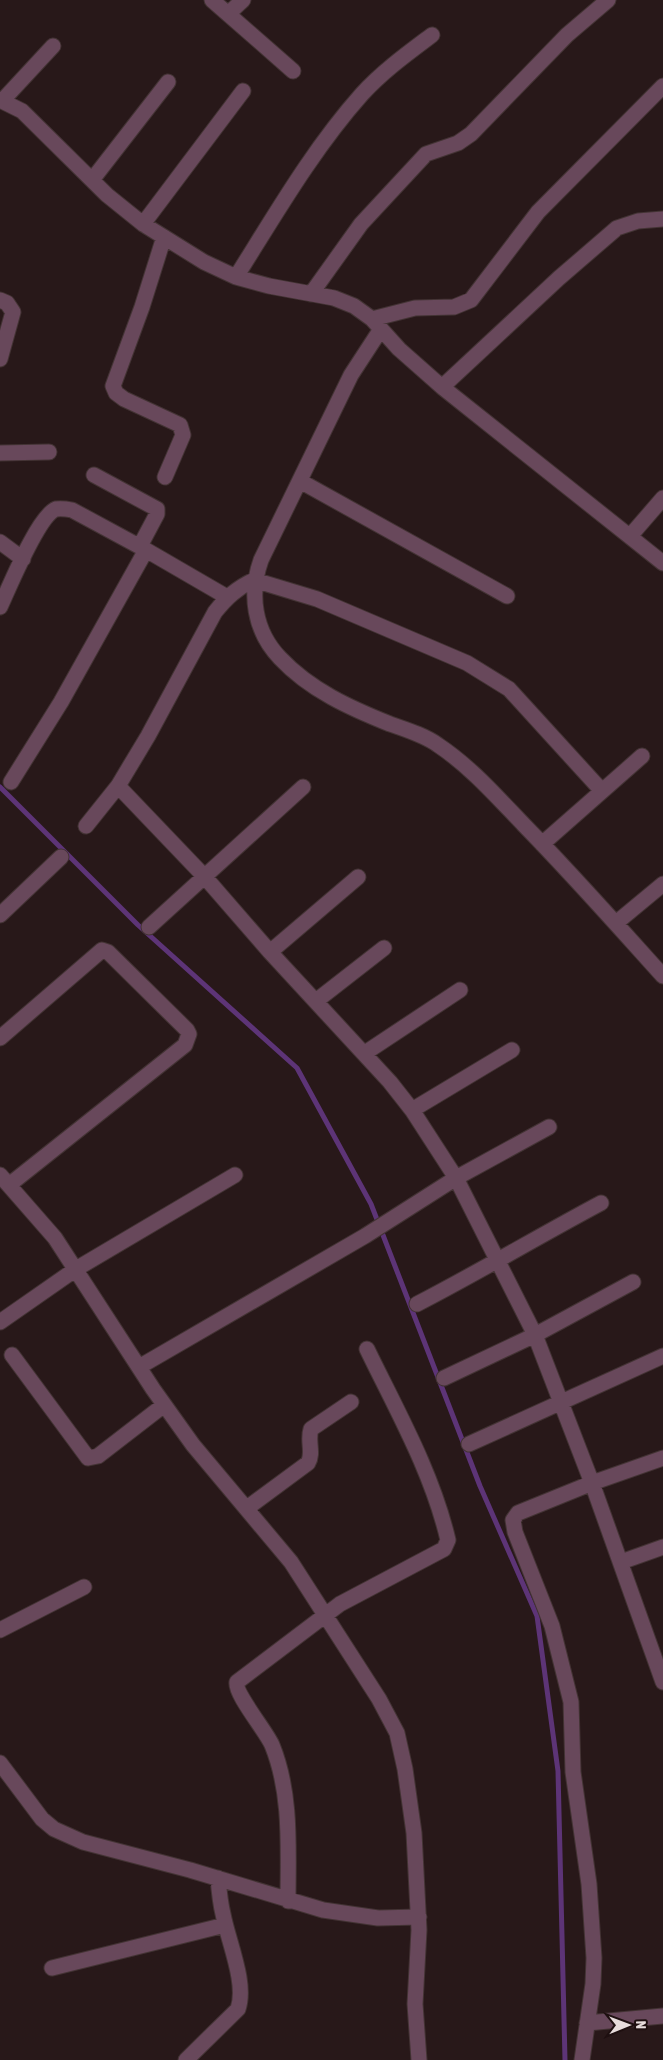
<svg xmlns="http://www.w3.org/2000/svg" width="663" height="2060" font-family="'Asap Condensed',sans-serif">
<rect width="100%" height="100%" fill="#281819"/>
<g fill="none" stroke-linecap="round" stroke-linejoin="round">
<path stroke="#5d3477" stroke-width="5" d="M0,787L138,925L297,1068L371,1204L480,1486L537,1616L558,1771L565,2060"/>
<g stroke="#433334" stroke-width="17">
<path id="minor" d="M212,0L293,71
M228,14L243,0
M0,100L22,111L107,195L143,224L204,262L236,277L269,286L334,298L354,306L372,319L399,349L442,387L663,563
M2,101L53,46
M92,180L168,82
M143,224L243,91
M164,237L142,307L113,386L116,393L124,399L180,425L183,435L165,477
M236,277C275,215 313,149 362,94C383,71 408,53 432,35
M311,294L361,224L426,154L458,143L471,134L567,35L608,0
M0,300L7,303L13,312L0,359
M372,319L415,308L454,307L471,300L538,212L663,86
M381,329L351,375L261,560C249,594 254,631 280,658C310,690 350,708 390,724C407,730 424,735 438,745C471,767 497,797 524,825C572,874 617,925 663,976
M442,387L559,278L617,228L638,221L663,219
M0,453L49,452
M94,475L157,509V514L140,546
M300,481L507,596
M631,535L663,498
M0,542L23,559
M0,607C9,588 38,516 56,509C62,508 67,509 72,510L146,550L227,597
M11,782L61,702L146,550
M118,786L204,876L270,952L390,1082L412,1110L456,1178L535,1335L592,1483L663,1682
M86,826L118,786L148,736L215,612C227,597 237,588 254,580L317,599L467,663L509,689L602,791
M542,844L642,756
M0,915L61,857
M616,923L663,884
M149,927L303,787
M270,952L358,877
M316,1001L384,948
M0,1038L102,950L108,952L187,1030L189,1034L185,1045L9,1185
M365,1053L460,990
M412,1110L512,1050
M0,1175L55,1238L153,1389L193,1445L291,1562L379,1699L397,1733L405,1769L414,1833L419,1930L415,2004L419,2060
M417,1304C479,1272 539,1236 601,1203
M0,1322L76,1269L235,1175
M12,1355L88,1458L98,1456L164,1405
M139,1367L365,1236L456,1178L549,1127
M444,1378L535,1335L633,1282
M469,1444L663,1356
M247,1508L308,1463C314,1453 307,1441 311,1429L351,1402
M621,1562L663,1547
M0,1630L84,1587
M0,1763L42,1819L54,1829L83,1842L190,1870L323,1910L378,1918L419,1917
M288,1901C288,1849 292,1794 272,1745C266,1731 234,1693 237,1682L340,1604L444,1549L448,1540C432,1472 397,1411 367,1349
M52,1968L225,1925
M587,2023L663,2016
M186,2060L238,2009C247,1983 228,1941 223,1914C220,1902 219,1890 218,1878
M582,2060L593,1984L594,1958L589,1884L573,1772L571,1702L552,1626L515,1532L513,1520L518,1513L592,1483L663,1458"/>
</g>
<use href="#minor" stroke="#68485b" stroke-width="15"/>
</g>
<g transform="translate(628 2025) rotate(89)" stroke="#1e0f10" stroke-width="4" paint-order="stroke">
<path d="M0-4L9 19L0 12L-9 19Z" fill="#e7dcdc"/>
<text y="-8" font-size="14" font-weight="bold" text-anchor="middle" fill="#e7dcdc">N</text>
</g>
</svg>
